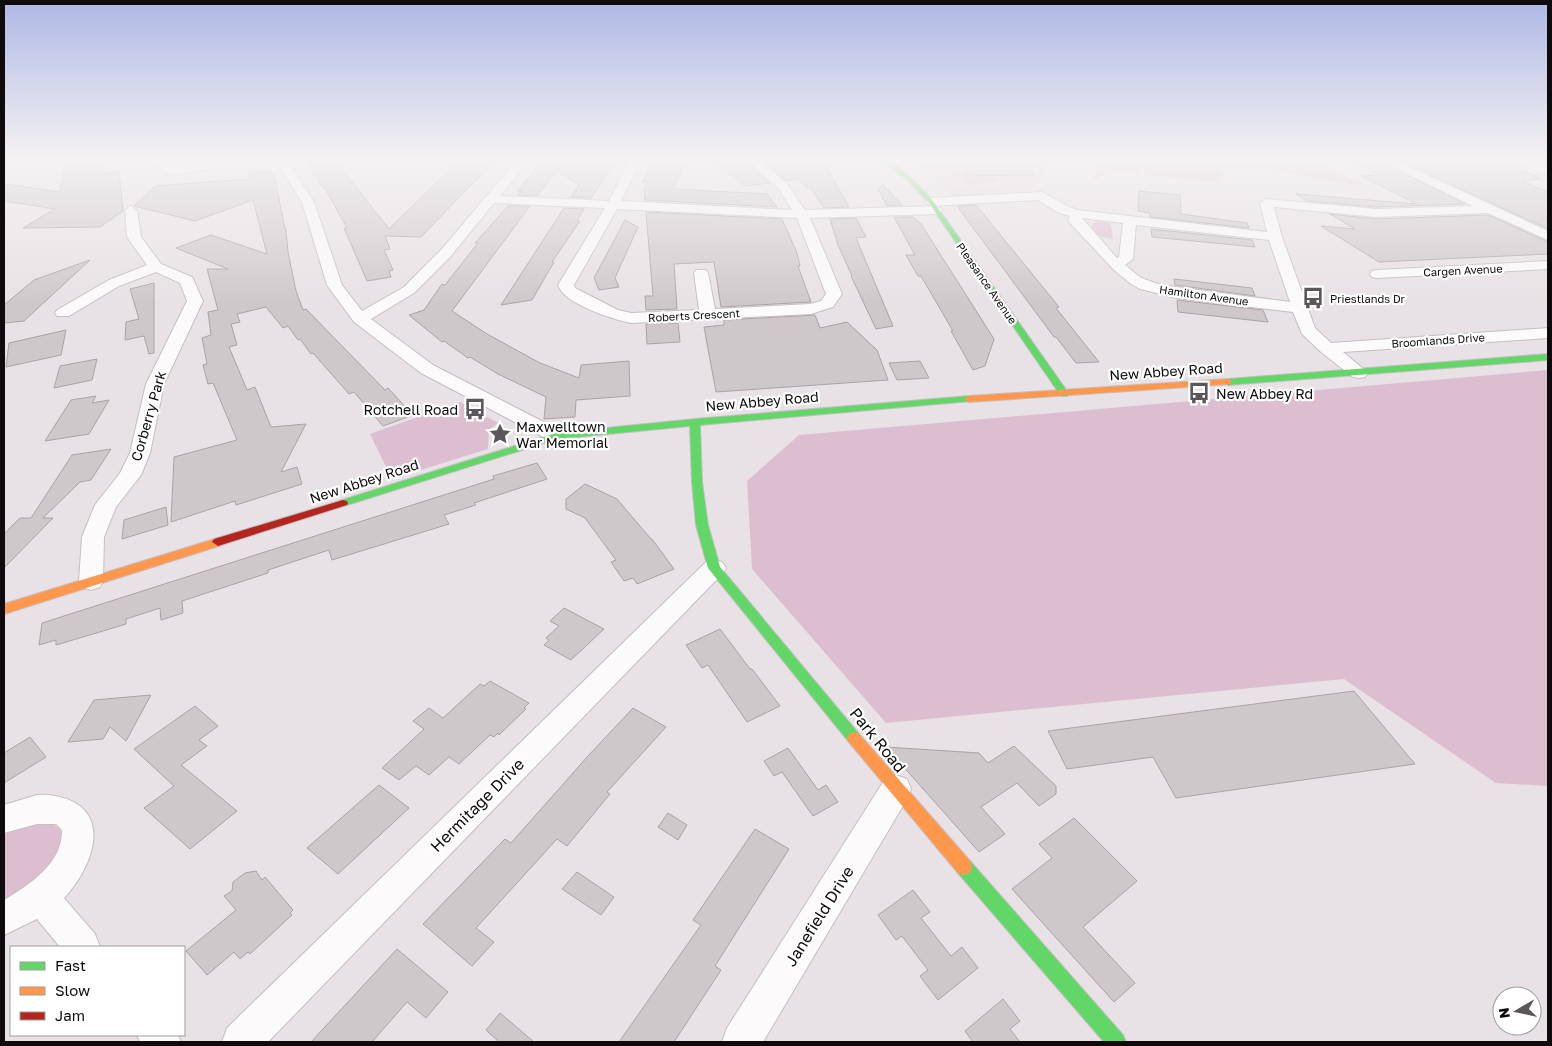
<svg xmlns="http://www.w3.org/2000/svg" width="1552" height="1046" font-family="'Golos Text',sans-serif">
<rect width="100%" height="100%" fill="#e8e1e5"/>
<path fill="#e2d4dc" d="M933,159H1049L1040,182L1034,188L958,197L948,193L915,161Z"/>
<path fill="#ddbed1" d="M1221,159H1314L1323,162L1338,173L1364,184C1333,186 1306,175 1276,171C1261,168 1245,168 1230,167L1223,170L1220,183L1145,175V160L1220,167Z
M1098,160L1139,164L1140,173L1110,172L1093,181Z
M964,161L999,181L970,185L937,164Z
M1096,222L1111,223L1113,239L1101,237L1093,231L1092,224Z
M1548,370V786L1496,783L1344,679L886,723L752,569L747,481L799,435Z
M460,402L498,423L489,430L488,449L392,479L370,434Z
M50,823L59,828L64,837L63,849L24,895L4,905V830L21,824Z"/>
<path fill="#cec8cb" stroke="#a9a3a6" d="M86,159H99L104,173L119,171L123,211L100,227L23,228L55,209L4,201V184L60,192L65,162Z
M305,159H334L389,229L453,166H461L468,159H496L421,237L385,236L390,249L384,250L393,270L389,271L391,277L367,281L344,228H347L323,185H321Z
M541,159H616L591,198L571,197L579,185L557,170L537,196L518,195L522,191H517L542,161H545Z
M713,159H744L770,183L745,186Z
M762,159H822L849,207L824,208L811,188H807L799,179L786,181Z
M967,159H1025L1034,176L967,175Z
M1350,159H1375L1465,204L1376,207L1307,201L1296,194L1417,204L1361,176L1381,175Z
M1396,159H1492L1537,176H1532L1540,179L1522,181L1548,192V229Z
M654,160H686L673,189L767,194L777,207L645,200L644,188L648,182H642Z
M269,170L275,178L285,229H286L288,252L296,291L303,310L306,309L385,390L388,388L413,415L383,426L354,392L349,394L313,353L311,354L300,339L298,340L288,326L283,328L266,307L237,314L240,322L231,324L237,345L229,347L247,390L255,387L271,427L306,424L281,472L297,467L302,484L236,505L235,501L171,522L174,457L237,440L213,383L208,384L203,365L207,364L202,338L211,335L208,312L218,310L207,269H228L176,248L211,235L267,254L253,200L195,221L134,206L155,186L249,179L248,173Z
M883,185L902,205L887,206L878,189Z
M1139,191L1180,195L1181,214L1247,223L1249,228L1150,217V213L1138,211Z
M976,205L1059,307L1056,308L1099,362L1076,363L1056,337H1054L957,206Z
M508,206H530L452,311L487,334L540,363L579,378L581,365L629,361L630,396L576,400L575,417L544,419L546,397L498,374L470,357L468,358L444,341L442,342L409,315L424,310L442,284L445,285L478,243H475Z
M564,208L584,209L577,221H580L552,262H554L532,300L501,305Z
M646,212L782,219L797,253L800,266H798L811,302L721,307L714,262L674,264L677,309L646,310L645,296H653Z
M1330,214L1376,219L1488,215L1548,242V254L1379,262L1321,226L1355,229Z
M894,217H913L921,224L994,339L985,366L973,370L951,331H953L921,276H918L906,255H915Z
M856,218L866,237L856,238L893,326L876,329L851,276H852L838,245L830,219Z
M625,220L638,227L615,278L619,287L599,290L594,278Z
M1151,229L1252,240L1255,247L1152,237Z
M90,260L24,321L4,323V305L34,280Z
M1174,279L1252,288L1255,296L1175,285Z
M154,283V353L149,354L144,336L125,340L126,322L139,319L130,289Z
M1177,300L1263,310L1268,322L1178,312Z
M815,315L820,328L847,322L877,350L888,380L716,392L704,327L724,325V320Z
M678,323L680,342L647,344L646,324Z
M66,330L61,355L6,367L9,343Z
M97,359L92,380L54,388L60,366Z
M920,361L929,378L897,380L889,363Z
M96,396L92,403L109,400L89,434L45,441L71,400Z
M111,449L91,480L80,482L43,518H53L4,568V534L20,518H31L72,455Z
M537,463L547,479L474,503L476,505L444,515L449,524L332,560L329,550L268,570V573L182,601L183,613L161,620L160,608L126,619V624L103,631L56,645V640L39,645L42,623L494,479L493,476Z
M585,484L617,499L651,539H652L674,569L637,584L633,578L624,581L611,562L616,560L585,518L566,509V499Z
M166,507L168,525L122,539L124,520Z
M564,608L604,629L571,660L544,645L549,640L546,638L559,626L550,621Z
M720,629L750,669H752L780,706L747,722L708,665L702,668L686,645Z
M490,681L529,703L524,708L526,709L499,735L498,733L494,737L490,735L459,764L449,757L429,775L416,766L399,780L382,768L424,729L413,721L429,708L443,718L480,684L484,686Z
M1354,691L1415,764L1176,798L1153,757L1067,769L1048,731Z
M151,695L126,741L110,727L103,739L68,742L94,700Z
M195,706L218,726L199,740L207,746L181,765L237,811L190,849L144,808L174,786L134,749Z
M633,708L666,727L607,792L610,794L567,846L557,839L476,928L494,942L472,966L423,924L505,839L511,843L588,756Z
M30,737L46,757L4,783V753Z
M1014,746L1056,786V794L1039,806L1017,783L981,807L1005,834L979,852L886,747L979,753L988,763Z
M788,748L818,790L826,785L838,802L813,816L782,772L774,776L764,761Z
M379,785L409,808L338,874L307,848Z
M668,813L687,825L678,840L658,827Z
M1074,818L1137,881L1083,927L1135,983L1114,1002L1012,889L1052,858L1039,844Z
M755,829L789,849L715,966L721,970L674,1042H619L701,925L693,920Z
M256,871L262,880L265,877L293,910L290,913L292,915L250,954L248,952L240,959L234,952L207,975L186,951L236,910L224,896L232,891L233,882L245,873Z
M577,872L614,897L601,915L562,889Z
M913,890L930,912L921,918L951,956L962,947L978,968L938,1000L920,976L928,970L902,936L896,940L878,915Z
M397,949L448,992L426,1018L407,1002L372,1042H311Z
M1003,999L1020,1021L1010,1029L1020,1042H973L965,1031Z
M500,1013L534,1042H499L486,1030Z"/>
<g fill="none" stroke-linecap="round" stroke-linejoin="round">
<g stroke="#c4bfc2" stroke-width="2">
<path id="street" d="M146,159H160L174,167L202,164L208,159H221L209,169L172,175Z
M274,159L287,160L314,202L342,285L362,311L404,287L441,250L518,159H530L500,196L609,201L630,159H642L621,201L792,210L779,189L746,159H759L787,184L805,210L937,206L943,210L937,214L810,218L842,294L833,307L811,314L631,323C612,319 564,304 558,285L605,208L494,203L451,256L414,293L371,319L433,365L563,432L566,436L563,440L556,442L549,440L421,373L354,322L327,285L302,202ZM617,209L797,218L826,294L821,301L810,304L715,309L708,273L706,270H696L694,273L699,310L631,313L618,310L575,288L574,285Z
M1377,159H1392L1548,231V240L1488,213L1376,217L1274,207L1282,237L1315,328L1331,343L1548,328V338L1343,352L1368,373L1365,377L1359,378L1353,377L1321,352L1302,334L1293,312L1177,298L1140,289L1131,284L1115,271L1070,223L1068,220L1070,216L1059,213L1038,200L931,206L925,202L931,198L1042,192L1069,207L1078,210L1267,232L1260,203L1266,199L1376,209L1473,206ZM1082,218L1123,223L1119,257L1117,258ZM1136,225L1269,240L1290,302L1161,285L1141,278L1125,265L1133,259Z
M1512,159H1527L1548,169V176Z
M131,206L137,210L141,237L161,264L192,277L203,301L164,384L150,453L141,475L116,507L104,537L103,581L100,587L91,590L82,587L79,581L82,537L95,505L120,473L130,453L146,384L187,301L180,283L156,272L119,286L69,316H57L55,313L57,310L109,280L147,265L127,237L125,210Z
M1548,261V269L1377,278L1372,277L1370,274L1372,271L1377,270Z
M714,560L722,562L726,568L722,574L268,1042H222L227,1028L706,562Z
M896,775L907,779L911,789L907,799L763,1042H722L727,1028L885,779Z
M37,795C48,794 57,796 67,799C114,817 89,872 64,898L95,934L100,947H60L37,919L4,935V900C29,885 63,863 62,830L56,824H37L4,833V805Z
M137,1035H178L181,1042H140Z"/>
</g>
<g stroke="#c4bfc2" stroke-width="2">
<path id="fast" d="M878,159C897,159 921,188 933,201L1069,394L1067,396H1061L929,203L906,179Z
M1548,354V360L1228,385L1223,382L1228,379Z
M969,396L974,399L972,401L700,425L702,482L708,525L720,567L859,734L861,738L859,742L854,744L849,742L708,568L696,525L692,482L690,426L557,439L347,505H339L338,503L339,501L556,433L695,419Z
M964,859L970,861L1123,1035L1126,1042H1104L958,873L956,867L958,861Z"/>
</g>
<g stroke="#c4bfc2" stroke-width="2">
<path id="slow" d="M1228,379L1231,380V384L969,402L964,399L969,396Z
M218,538L222,539L224,542L222,545L4,614V604Z
M854,732L859,734L970,861L972,867L970,873L964,875L958,873L849,742L847,738L849,734Z"/>
</g>
<g stroke="#c4bfc2" stroke-width="2">
<path id="jam" d="M343,500L347,501L348,503L347,505L218,546L212,542L214,539Z"/>
</g>
<use href="#street" fill="#fcfafb" fill-rule="evenodd"/>
<use href="#fast" fill="#63d668" fill-rule="evenodd"/>
<use href="#slow" fill="#ff974d" fill-rule="evenodd"/>
<use href="#jam" fill="#b3261e" fill-rule="evenodd"/>
</g>
<linearGradient id="sky" x2="0" y2="1"><stop stop-color="#aeb8e5"/><stop offset="0.52" stop-color="#f5f2f3"/><stop offset="1" stop-color="#f5f2f3" stop-opacity="0"/></linearGradient>
<rect width="1552" height="305" fill="url(#sky)"/>
<defs>
<g id="bus-bare" transform="scale(1.725)"><path d="M-5-6H5V4H4V6H2V4H-2V6H-4V4H-5ZM-3.5-4V0h7V-4ZM-3.5 1.2v1.5H-2V1.2ZM2 1.2v1.5H3.5V1.2Z" fill="#5b5659" stroke="#fff" stroke-width="2.5" paint-order="stroke"/></g>
<g id="sight-bare" transform="scale(1.725)"><path d="M0-6L1.8-2.2L6-1.7L2.9 1.2L3.7 5.4L0 3.3L-3.7 5.4L-2.9 1.2L-6-1.7L-1.8-2.2Z" fill="#5b5659" stroke="#fff" stroke-width="2.5" paint-order="stroke"/></g>
</defs>
<g fill-rule="evenodd">
<use href="#bus-bare" x="1313" y="298"/>
<use href="#bus-bare" x="1199" y="393"/>
<use href="#bus-bare" x="475" y="409"/>
<use href="#sight-bare" x="500" y="434"/>
</g>
<g text-anchor="middle" dominant-baseline="central" stroke-width="4.5" stroke-linejoin="round" paint-order="stroke">
<g font-size="11" fill="#0f0b0d" stroke="#fff">
<text transform="translate(1463 270) rotate(-3)">Cargen Avenue</text>
<text transform="translate(987 283) rotate(55)">Pleasance Avenue</text>
<text transform="translate(1204 295) rotate(8)">Hamilton Avenue</text>
<text transform="translate(694 315) rotate(-3)">Roberts Crescent</text>
<text transform="translate(1438 340) rotate(-4)">Broomlands Drive</text>
</g>
<g font-size="11" fill="#0f0b0d" stroke="#fff" text-anchor="start">
<text x="1330" y="298">Priestlands Dr</text>
</g>
<g font-size="14" fill="#0f0b0d" stroke="#fff">
<text transform="translate(1166 371) rotate(-4)">New Abbey Road</text>
<text transform="translate(762 401) rotate(-5)">New Abbey Road</text>
<text transform="translate(148 416) rotate(-74)">Corberry Park</text>
<text transform="translate(364 481) rotate(-18)">New Abbey Road</text>
</g>
<g font-size="14" fill="#0f0b0d" stroke="#fff" text-anchor="start">
<text x="1216" y="393">New Abbey Rd</text>
<text x="458" y="409" text-anchor="end">Rotchell Road</text>
<text x="516" y="426">Maxwelltown<tspan x="516" dy="16">War Memorial</tspan></text>
</g>
<g font-size="16" fill="#0f0b0d" stroke="#fff">
<text transform="translate(878 740) rotate(51)">Park Road</text>
<text transform="translate(477 805) rotate(-45)">Hermitage Drive</text>
<text transform="translate(819 916) rotate(-58)">Janefield Drive</text>
</g>
</g>
<rect width="1552" height="1046" fill="none" stroke="#0f0b0d" stroke-width="10"/>
<rect x="10" y="946" width="175" height="90" fill="#ffffff" stroke="#9f9d9e"/>
<rect x="20" y="962" width="25" height="8" fill="#63d668" stroke="#9f9d9e"/>
<text x="55" y="971" font-size="15" fill="#0f0b0d">Fast</text>
<rect x="20" y="987" width="25" height="8" fill="#ff974d" stroke="#9f9d9e"/>
<text x="55" y="996" font-size="15" fill="#0f0b0d">Slow</text>
<rect x="20" y="1012" width="25" height="8" fill="#b3261e" stroke="#9f9d9e"/>
<text x="55" y="1021" font-size="15" fill="#0f0b0d">Jam</text>
<g transform="translate(1517 1011) rotate(261)"><circle r="24" fill="#ffffff" stroke="#9f9d9e"/>
<path d="M0-4L9 19L0 12L-9 19Z" fill="#5b5659"/>
<text y="-8" font-size="14" font-weight="bold" text-anchor="middle" fill="#0f0b0d">N</text>
</g>
</svg>
